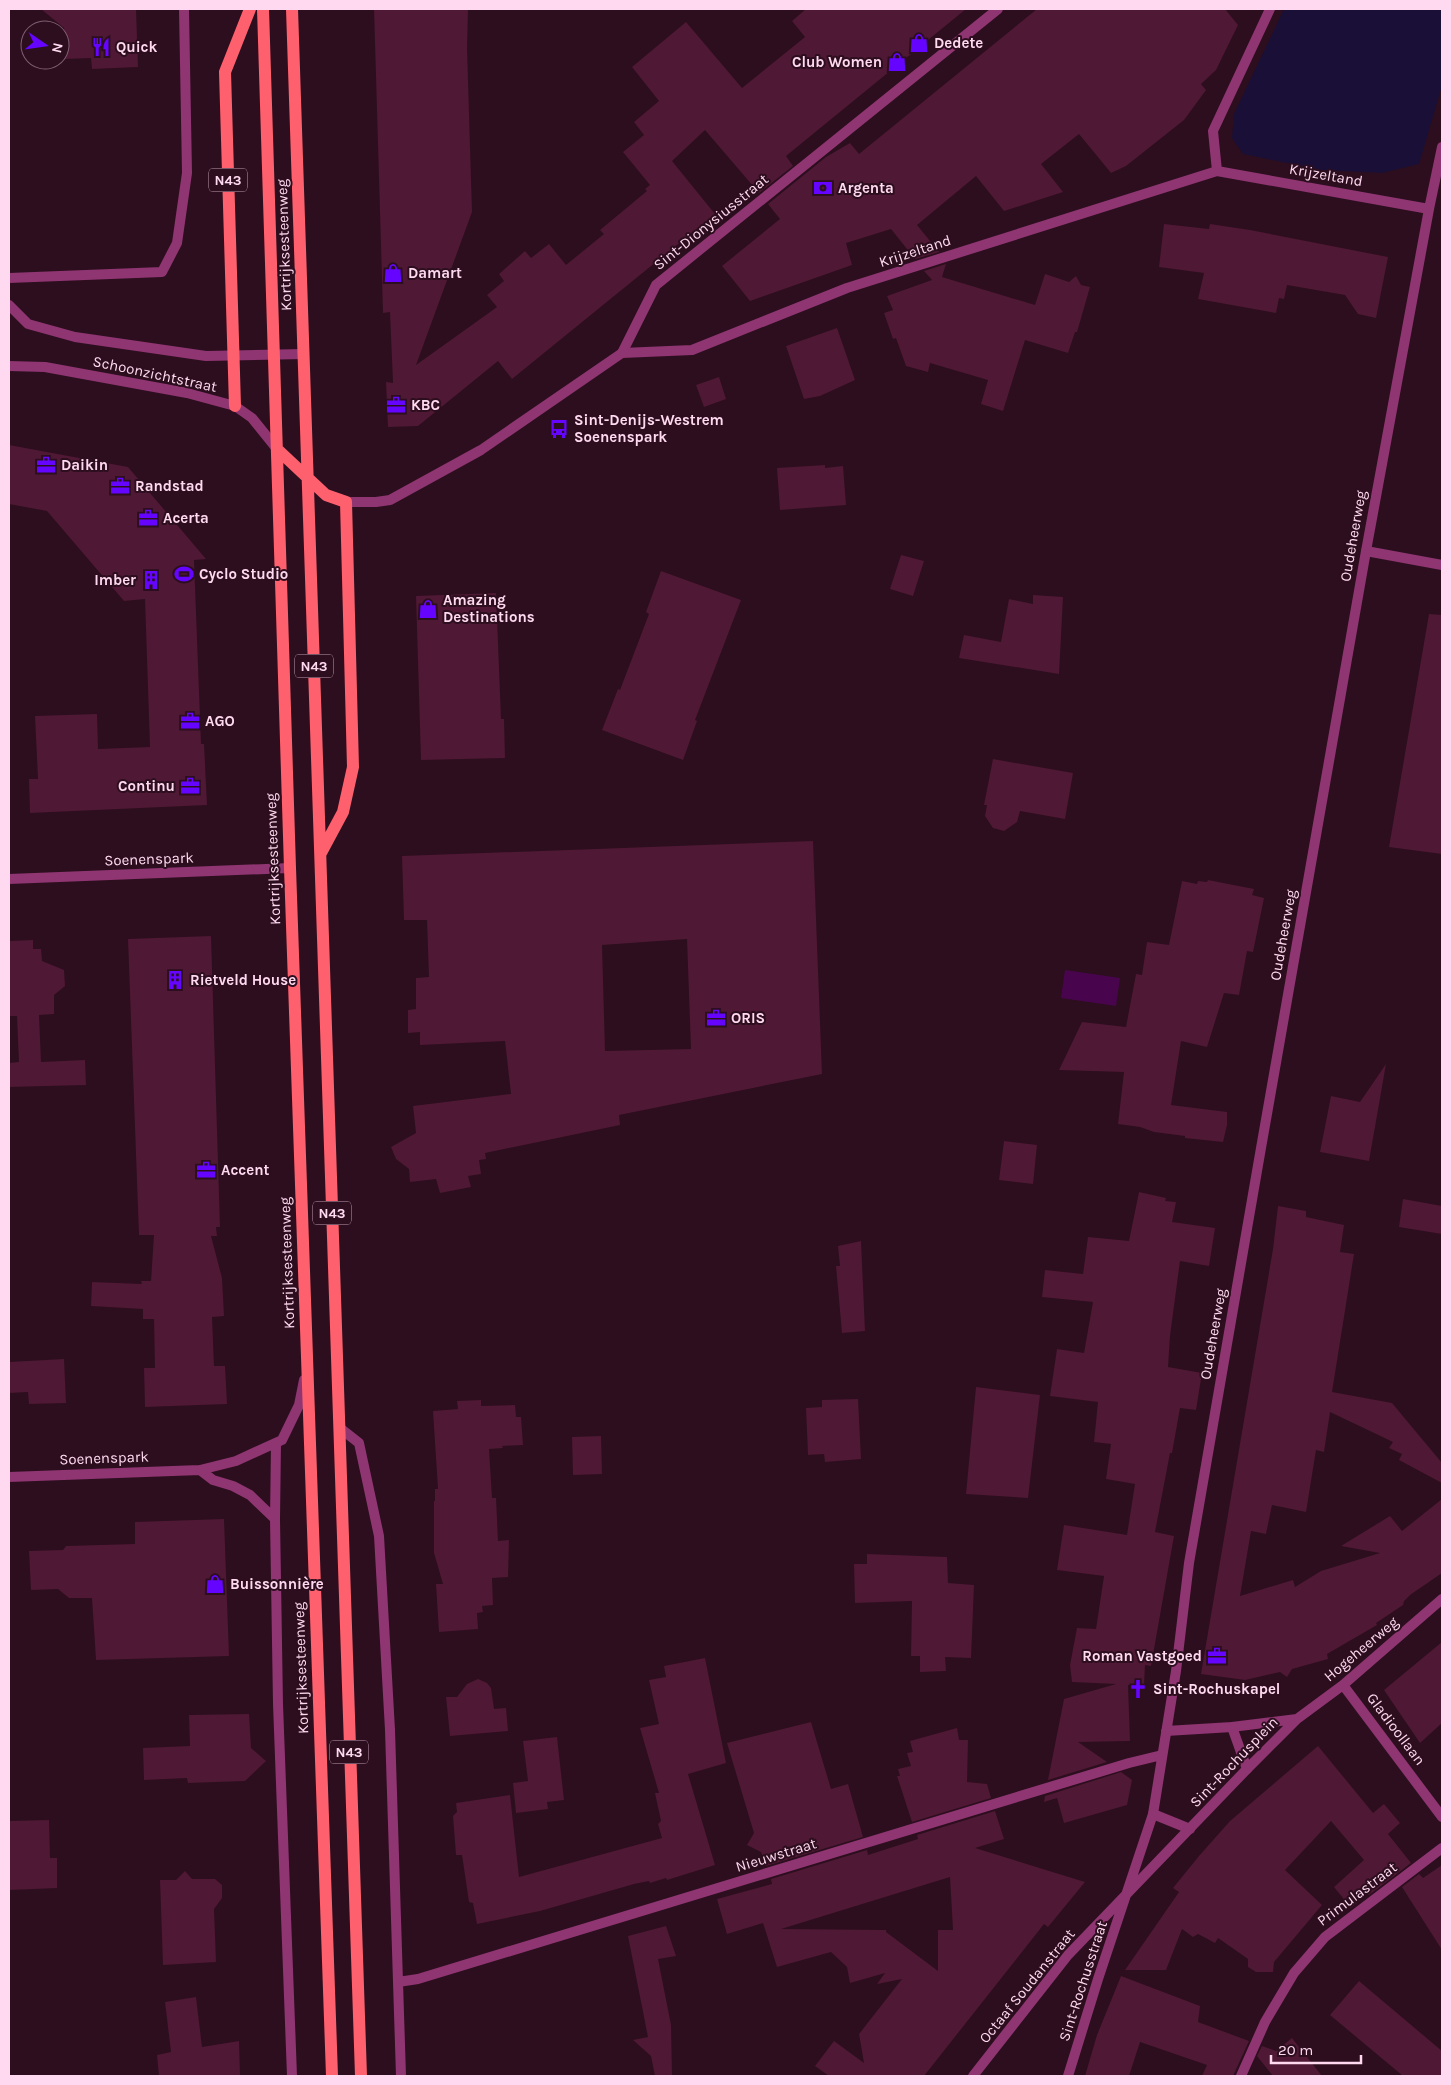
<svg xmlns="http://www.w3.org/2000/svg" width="1451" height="2085" font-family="Karla,sans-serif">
<rect width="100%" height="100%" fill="#2c0e1e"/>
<path fill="#1a1037" d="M1284,9H1442V86L1419,164L1382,173L1321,170L1243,154L1232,138L1234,114Z"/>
<path fill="#48054e" d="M1065,970L1120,978L1116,1006L1061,998Z"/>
<path fill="#4f1834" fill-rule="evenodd" d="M41,9H136L138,67L92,69L91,58L65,59L64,28Z
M374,9H468L467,48L472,212L416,365L497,307L487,295L504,281L499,274L525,251L531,258L549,244L566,265L604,234L600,230L647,191L645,189L650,185L623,152L644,135L634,122L659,101L632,67L686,22L742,88L805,37L792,21L806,9H966L786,156L793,166L759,193L705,130L672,161L715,214L512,379L498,361L418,426L388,427L386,382L393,383L390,312L383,313Z
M1037,9H1225L1238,25L1216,70L1201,84L1206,90L1184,120L1126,166L1111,173L1079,134L1041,164L1063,192L1004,211L976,176L917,225L939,252L915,259L891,229L846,243L852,265L750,301L722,266L780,219L768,204L826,157L850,143L859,154Z
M1164,224L1209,229L1210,224L1250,230L1388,257L1376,318L1358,314L1345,295L1287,285L1284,299L1279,298L1276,313L1198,299L1204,273L1159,267Z
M946,264L942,277L1035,305L1045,274L1069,282L1076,276L1081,285L1090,287L1077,332H1075L1068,353L1025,340L1003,411L981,404L988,380L930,363L928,372L906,366L896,338L893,339L884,313L893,310L887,296L932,280L924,271Z
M837,328L855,380L820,396L804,399L786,346Z
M719,377L726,399L704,407L696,385Z
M9,445L128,467L206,559L194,560L201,744H204L207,805L30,813L29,779H38L35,716L97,714L98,749L150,747L145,599L124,601L47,511L9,504Z
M825,465V468L843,466L846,505L780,510L777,468Z
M901,555L924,561L913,596L890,589Z
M661,571L741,600L695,720L697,721L683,760L602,730L618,689L620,690L649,614L646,612Z
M496,593L501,719H504L505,758L421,760L416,596Z
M1033,595L1063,597L1059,674L959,658L964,635L1001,642L1009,599L1033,604Z
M1429,614L1442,615V854L1389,847Z
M993,759L1073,773L1065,819L1020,811L1017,822L1004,831L993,828L985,816L987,805H984Z
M813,841L822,1074L619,1115L620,1125L485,1153L486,1159L479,1160L481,1174L468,1176L471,1187L440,1193L436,1179L410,1182L409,1169L396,1159L391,1147L416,1133L413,1106L511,1094L505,1041L420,1045V1032L408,1033V1010L416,1009V978L429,977L427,920H404L402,856ZM687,939L691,1049L605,1051L602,945Z
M1208,880L1254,889L1252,895L1264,898L1253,952L1247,951L1239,995L1224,993L1207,1047L1181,1041L1171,1105L1227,1112V1125L1223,1142L1185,1138V1136L1154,1132L1140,1127L1118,1124L1124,1072L1059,1070L1082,1022L1126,1027L1136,974L1142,975L1147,942L1169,945L1182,881L1197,884L1198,881L1207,882Z
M211,936L220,1227H216L217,1236H211L222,1278L224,1316L212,1317L214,1366H225L227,1404L145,1407L144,1368H155L154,1319H143V1309L91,1306L92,1282L142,1284L141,1281H151L154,1235H139L128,939Z
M33,940V949H41L42,961L64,970L65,986L54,995V1014L39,1015L41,1062L85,1060L86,1085L9,1087V1063L19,1062L17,1016H9V941Z
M1386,1064L1369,1161L1320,1152L1331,1096L1360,1102Z
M1004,1141L1037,1145L1033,1184L999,1180Z
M1139,1192L1166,1198L1165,1201L1176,1202L1172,1222L1215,1228L1209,1266L1180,1261L1170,1336L1168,1367L1202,1373L1196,1410L1180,1408L1172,1453H1170L1155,1532L1174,1536L1151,1666L1145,1665L1144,1685H1128L1130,1741L1078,1742L1107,1762L1048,1780L1064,1699L1116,1684L1072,1682L1070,1665L1077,1628L1096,1629L1104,1576L1057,1570L1064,1525L1127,1535L1135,1484L1106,1479L1111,1444L1094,1442L1098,1402L1050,1396L1057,1349L1084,1353L1093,1302L1042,1297L1045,1270L1083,1274L1088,1237L1129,1241Z
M1403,1199L1442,1206V1234L1399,1227Z
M1278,1206L1306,1211V1217L1344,1225L1340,1252L1354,1254L1332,1392L1392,1403L1442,1463V1483L1399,1460L1402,1454L1389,1448L1393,1442L1330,1412L1324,1452L1316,1450L1306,1512L1272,1505L1266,1534L1251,1531L1240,1596L1293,1580L1295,1587L1321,1571L1380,1553L1341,1546L1390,1516L1402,1531L1442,1499V1573L1410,1595L1404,1601L1403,1605L1376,1623L1377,1625L1327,1654L1328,1659L1292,1669L1287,1677L1280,1672L1245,1680L1201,1674L1273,1249Z
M861,1241L865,1331L842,1333L836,1266H840L838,1246Z
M64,1359L66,1403L29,1404L28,1392L9,1393V1362Z
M976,1387L1040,1395L1028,1498L966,1494Z
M858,1399L861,1459L825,1462L824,1454L808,1455L806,1408L822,1407V1400Z
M481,1400V1406L515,1405L516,1417H521L523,1445L502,1446L503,1448L489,1449L492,1498H496L498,1541L509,1540L508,1577L492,1578L493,1605L482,1606L483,1612L477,1613L478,1629L439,1632L436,1584H443L434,1553V1501H435V1489H438L433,1411L458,1409L457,1401Z
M601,1436L602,1474L573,1475L572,1437Z
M224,1519L229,1656L96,1660L92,1598H69L58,1589L31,1590L29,1551L63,1550L66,1546L135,1544V1522Z
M867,1554L947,1557L948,1583L974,1585L971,1658L945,1657L946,1671L920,1672V1656H911L912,1601L855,1603L854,1564H867Z
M1442,1642V1723L1420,1743L1384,1690Z
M705,1658L726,1763L688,1774L715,1865L667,1880L666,1878L650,1883L649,1881L634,1884L540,1911L477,1924L473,1903L469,1902L462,1855H456L453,1816L457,1812L456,1803L510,1795L519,1877L662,1838L658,1824L661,1821L655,1793H659L640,1728L659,1724L649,1680L666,1677L664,1666Z
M478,1679L487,1683L491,1688L494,1709L506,1708L508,1731L450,1736L446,1697H457L467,1684Z
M249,1714L251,1748L266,1761L245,1781L188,1783L187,1778L144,1780L143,1748L190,1746L189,1715Z
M811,1722L831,1789L848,1784L863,1837L766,1866L761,1852L747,1845L754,1833L727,1743Z
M957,1728L959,1740H968L967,1782L987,1784L991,1798L912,1822L897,1776H900L898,1769L911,1766L907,1753L913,1752L910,1741Z
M557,1737L564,1800L547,1802L548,1809L516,1813L513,1783L528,1781L523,1741Z
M1318,1746L1373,1813L1384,1804L1400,1823L1388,1834L1411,1863L1369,1895L1367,1894L1351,1908L1334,1887L1364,1860L1331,1821L1285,1870L1322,1905L1274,1962L1273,1972H1256L1248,1967V1959L1218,1938L1215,1943L1198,1934L1193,1937L1182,1929L1166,1970H1125L1179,1892L1173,1888L1199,1856L1230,1821Z
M1121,1772L1132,1780L1127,1805L1064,1823L1057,1798L1044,1802L1045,1796Z
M995,1811L1004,1839L975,1848L1085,1882L1048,1927L1044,1924L924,2076H829L815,2066L834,2041L864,2063L859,2034L902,1979L877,1984L885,1973L850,1983L847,1967L831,1952L777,1967L763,1923L727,1934L717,1899L772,1884L771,1879L867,1850L868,1855L918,1839L917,1835ZM950,1877L953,1930H938V1971L886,1932V1930L781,1929Z
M49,1820L50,1858H57V1888L9,1890V1821Z
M1442,1865V1950L1402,1887L1419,1874L1423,1878Z
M185,1871L192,1879H215L222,1885V1898L214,1909L216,1962L163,1965L160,1880H176Z
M666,1926L676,1956L658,1959L671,2025L672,2076H655L651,2056L633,2040L648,2037L628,1936Z
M1121,1976L1200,2006L1198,2022L1249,2041L1233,2076H1202L1207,2065L1140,2042L1129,2076H1085L1097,2035Z
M1359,1981L1442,2051V2076H1403L1330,2015Z
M196,1997L202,2047L239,2041L240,2076H159L157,2055L171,2052L165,2002Z
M1292,2038L1322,2076H1273L1257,2056L1262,2046L1276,2051Z"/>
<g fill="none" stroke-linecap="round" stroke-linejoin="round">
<path stroke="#8f3572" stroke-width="10" d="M9,278L162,272L177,243L187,173L184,9
M9,305L28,324L75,337L206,356L304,354
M1366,551L1442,565
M1232,1727L1247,1769
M1153,1814L1190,1829"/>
<path stroke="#8f3572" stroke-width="10" d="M1217,171L1213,131L1270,9
M622,353L692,350L847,288L1217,171L1429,209
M9,366L45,367L187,393L235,406L252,418L277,449
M9,879L290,868
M340,1428L359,1443L379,1536L390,1730L401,2076
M276,1443L275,1519L278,1704L292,2076
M200,1470L213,1480L233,1486L250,1495L275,1519
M9,1477L200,1470L236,1461L282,1440L299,1405L304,1380
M1343,1685L1442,1817
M1166,1731L1232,1727L1297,1719
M398,1982L418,1979L1129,1763L1162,1755
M973,2076L1068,1955L1247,1769L1297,1719L1343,1685L1442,1599
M1068,2076L1098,1979L1153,1814L1176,1671L1189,1563L1261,1148L1366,551L1429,209L1442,147
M1241,2076L1265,2022L1294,1973L1325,1937L1442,1848"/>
<path stroke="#8f3572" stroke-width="10" d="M346,502H376L390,500L481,450L622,353L656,285L998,9"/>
<path stroke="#ff606e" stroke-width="12" d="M263,9L290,868L332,2076
M292,9L361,2076
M235,406L225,72L250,9
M277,449L326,495L346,502L353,767L343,812L321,853"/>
</g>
<defs>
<g id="shop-bare" transform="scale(1.5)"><path d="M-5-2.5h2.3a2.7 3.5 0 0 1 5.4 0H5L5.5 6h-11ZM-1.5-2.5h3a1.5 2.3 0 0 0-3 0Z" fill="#6505ff" stroke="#2c0e1e" stroke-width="2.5" paint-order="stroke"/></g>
<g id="restaurant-bare" transform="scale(1.5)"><path d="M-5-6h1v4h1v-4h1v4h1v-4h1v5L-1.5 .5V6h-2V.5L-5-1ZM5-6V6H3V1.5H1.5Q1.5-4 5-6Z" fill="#6505ff" stroke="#2c0e1e" stroke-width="2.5" paint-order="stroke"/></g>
<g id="bank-bare" transform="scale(1.5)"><path d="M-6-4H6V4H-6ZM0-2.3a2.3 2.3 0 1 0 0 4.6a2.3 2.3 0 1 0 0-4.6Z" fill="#6505ff" stroke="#2c0e1e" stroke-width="2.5" paint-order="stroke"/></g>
<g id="office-bare" transform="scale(1.5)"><path d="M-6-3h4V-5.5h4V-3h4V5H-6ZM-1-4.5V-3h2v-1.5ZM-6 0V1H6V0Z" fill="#6505ff" stroke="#2c0e1e" stroke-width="2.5" paint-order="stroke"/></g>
<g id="bus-bare" transform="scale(1.5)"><path d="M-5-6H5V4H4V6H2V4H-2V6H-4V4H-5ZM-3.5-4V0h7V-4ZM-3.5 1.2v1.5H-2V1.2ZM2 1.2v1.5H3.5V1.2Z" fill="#6505ff" stroke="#2c0e1e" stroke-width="2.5" paint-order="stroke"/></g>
<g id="stadium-bare" transform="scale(1.5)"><path d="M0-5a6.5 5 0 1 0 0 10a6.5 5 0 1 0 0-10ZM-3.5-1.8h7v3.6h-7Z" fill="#6505ff" stroke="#2c0e1e" stroke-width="2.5" paint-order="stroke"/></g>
<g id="building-bare" transform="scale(1.5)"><path d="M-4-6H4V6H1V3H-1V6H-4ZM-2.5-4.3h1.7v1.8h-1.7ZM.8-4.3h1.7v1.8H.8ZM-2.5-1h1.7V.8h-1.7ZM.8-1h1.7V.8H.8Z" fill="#6505ff" stroke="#2c0e1e" stroke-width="2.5" paint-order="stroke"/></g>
<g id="church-bare" transform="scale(1.5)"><path d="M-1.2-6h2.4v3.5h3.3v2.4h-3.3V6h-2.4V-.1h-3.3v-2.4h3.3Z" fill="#6505ff" stroke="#2c0e1e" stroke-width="2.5" paint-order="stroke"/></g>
</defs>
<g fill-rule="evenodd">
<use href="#shop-bare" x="919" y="43"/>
<use href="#restaurant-bare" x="101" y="47"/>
<use href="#shop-bare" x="897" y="62"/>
<use href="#bank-bare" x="823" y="188"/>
<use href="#shop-bare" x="393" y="273"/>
<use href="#office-bare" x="396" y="405"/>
<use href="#bus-bare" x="559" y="429"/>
<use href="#office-bare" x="46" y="465"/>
<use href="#office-bare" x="120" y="486"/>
<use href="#office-bare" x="148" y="518"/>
<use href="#stadium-bare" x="184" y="574"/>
<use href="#building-bare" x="151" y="580"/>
<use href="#shop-bare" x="428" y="609"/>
<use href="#office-bare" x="190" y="721"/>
<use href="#office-bare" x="190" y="786"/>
<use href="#building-bare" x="175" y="980"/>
<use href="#office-bare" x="716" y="1018"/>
<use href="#office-bare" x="206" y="1170"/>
<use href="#shop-bare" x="215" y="1584"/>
<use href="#office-bare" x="1217" y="1656"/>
<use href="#church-bare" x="1138" y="1689"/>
</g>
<g text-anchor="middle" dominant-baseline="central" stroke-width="4" stroke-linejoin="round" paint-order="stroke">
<g fill="#2c0e1e" stroke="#c09cb1" stroke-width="1">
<rect x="209" y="168.5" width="38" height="23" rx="4"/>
<rect x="295" y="654.5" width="38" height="23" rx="4"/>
<rect x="313" y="1201.5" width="38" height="23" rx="4"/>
<rect x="330" y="1740.5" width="38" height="23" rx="4"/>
</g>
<g font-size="14" font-weight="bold" fill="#ffd9f0">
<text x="228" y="180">N43</text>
<text x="314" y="666">N43</text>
<text x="332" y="1213">N43</text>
<text x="349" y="1752">N43</text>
</g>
<g font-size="15" font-weight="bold" fill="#ffd9f0" stroke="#2c0e1e" text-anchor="start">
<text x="934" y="43">Dedete</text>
<text x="116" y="47">Quick</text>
<text x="882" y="62" text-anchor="end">Club Women</text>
<text x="838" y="188">Argenta</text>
<text x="408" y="273">Damart</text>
<text x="411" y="405">KBC</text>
<text x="574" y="420">Sint-Denijs-Westrem<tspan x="574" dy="17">Soenenspark</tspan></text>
<text x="61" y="465">Daikin</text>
<text x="135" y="486">Randstad</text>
<text x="163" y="518">Acerta</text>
<text x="199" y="574">Cyclo Studio</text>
<text x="136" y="580" text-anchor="end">Imber</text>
<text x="443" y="600">Amazing<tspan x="443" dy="17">Destinations</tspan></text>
<text x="205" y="721">AGO</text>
<text x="175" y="786" text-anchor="end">Continu</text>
<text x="190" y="980">Rietveld House</text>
<text x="731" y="1018">ORIS</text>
<text x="221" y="1170">Accent</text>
<text x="230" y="1584">Buissonnière</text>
<text x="1202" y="1656" text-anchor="end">Roman Vastgoed</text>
<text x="1153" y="1689">Sint-Rochuskapel</text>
</g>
<g font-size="15" fill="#ffd9f0" stroke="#2c0e1e">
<text transform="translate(1326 175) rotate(10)">Krijzeltand</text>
<text transform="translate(711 222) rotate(-39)">Sint-Dionysiusstraat</text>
<text transform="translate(284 245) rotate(-92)">Kortrijksesteenweg</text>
<text transform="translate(915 251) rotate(-18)">Krijzeltand</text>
<text transform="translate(155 374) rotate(12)">Schoonzichtstraat</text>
<text transform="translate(1353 536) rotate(-80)">Oudeheerweg</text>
<text transform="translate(149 859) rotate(-2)">Soenenspark</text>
<text transform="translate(273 859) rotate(-92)">Kortrijksesteenweg</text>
<text transform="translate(1283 935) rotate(-80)">Oudeheerweg</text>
<text transform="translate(287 1263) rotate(-92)">Kortrijksesteenweg</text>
<text transform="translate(1213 1334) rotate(-80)">Oudeheerweg</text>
<text transform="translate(104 1458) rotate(-2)">Soenenspark</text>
<text transform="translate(1361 1649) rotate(-40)">Hogeheerweg</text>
<text transform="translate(301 1668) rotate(-92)">Kortrijksesteenweg</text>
<text transform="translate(1396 1729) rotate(53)">Gladioollaan</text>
<text transform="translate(1234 1762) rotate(-46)">Sint-Rochusplein</text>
<text transform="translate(776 1855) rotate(-17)">Nieuwstraat</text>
<text transform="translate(1357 1894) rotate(-37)">Primulastraat</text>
<text transform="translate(1083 1981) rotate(-72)">Sint-Rochusstraat</text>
<text transform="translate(1027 1986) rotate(-51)">Octaaf Soudanstraat</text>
</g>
</g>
<rect width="1451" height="2085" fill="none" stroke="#ffd9f0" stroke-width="20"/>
<g transform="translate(45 45) rotate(103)"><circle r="24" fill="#2c0e1e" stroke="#805f72"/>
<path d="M0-4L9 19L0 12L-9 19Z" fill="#6505ff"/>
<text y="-8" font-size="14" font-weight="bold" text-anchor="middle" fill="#ffd9f0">N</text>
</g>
<path d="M1271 2055v8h90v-8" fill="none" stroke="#ffd9f0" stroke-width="2.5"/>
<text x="1278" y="2055" font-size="15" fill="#ffd9f0" stroke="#2c0e1e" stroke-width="4" paint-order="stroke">20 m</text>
</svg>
